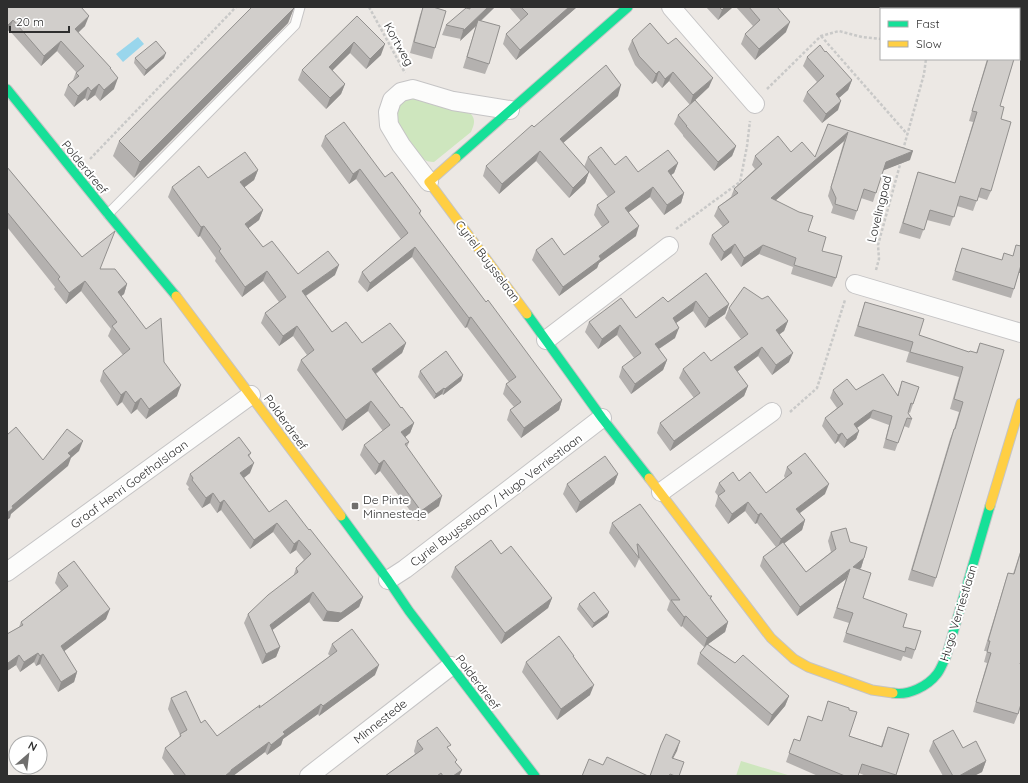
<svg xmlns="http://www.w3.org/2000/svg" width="1028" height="783" font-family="Quicksand,sans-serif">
<rect width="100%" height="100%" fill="#ece8e4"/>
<path fill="#cee6be" d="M415,98L471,114C476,120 474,125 471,132L434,162C429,162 426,161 422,158L396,122C397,106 398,100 415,98Z
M741,761L791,776H736Z"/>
<path fill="#99d6ec" d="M138,37L144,44L123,62L116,54Z"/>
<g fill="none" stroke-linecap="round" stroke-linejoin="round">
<g stroke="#c5c4c5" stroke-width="11">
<path id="lane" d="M108,214L295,25L300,7"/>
</g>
<g stroke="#c5c4c5" stroke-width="20">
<path id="street" d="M671,7L755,104
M429,182L401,145L389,125L388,112L392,100L401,92L413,89L453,101L510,110
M855,284L1021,333
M546,340L669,246
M661,492L772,412
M7,572L251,395
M388,580L405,569L602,418
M309,776L451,666"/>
</g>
<g stroke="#c5c4c5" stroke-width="11">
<path id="fast" d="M7,89L108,214L176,296
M456,158L628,7
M527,314L602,418L649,478
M341,516L388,580L409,611L535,776
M893,693C908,696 928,686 937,674C941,669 943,662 946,657L990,506"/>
</g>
<g stroke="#c5c4c5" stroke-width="11">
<path id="slow" d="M456,158L429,182L527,314
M176,296L341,516
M649,478L771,638L794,659L808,667L872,690L893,693
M990,506L1021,403"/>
</g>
<path stroke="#c9c9c8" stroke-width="2.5" stroke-dasharray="3 2" stroke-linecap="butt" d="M369,7L405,73
M931,9V7
M821,36L908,135
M767,89L821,36L839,31L862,37L881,39
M903,150L924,74L926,59
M90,159L236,7
M676,229L740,182L747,146L750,121
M876,270L879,259L878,245L901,161
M790,412L817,388L845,300"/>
<use href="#lane" stroke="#fcfcfb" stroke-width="9"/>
<use href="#street" stroke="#fcfcfb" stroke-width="18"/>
<use href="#fast" stroke="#16e098" stroke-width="9"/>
<use href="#slow" stroke="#ffcf43" stroke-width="9"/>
</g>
<path fill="#b4b1af" d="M7,7L85,26L78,33L111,68L110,69L114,89L100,101L95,95L87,101L85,98L74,107L64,95L68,85L73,80L76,72L57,51L41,66L9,30L7,33Z
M423,7L435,48L432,59L410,53L420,15Z
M470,7H495L481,21L489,64L485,74L463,68L476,26L460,41L461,39L442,35L446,25L469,9Z
M509,7H577L516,60L503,44L506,34L521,21Z
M706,7H733L718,20Z
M736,7H777L786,32L755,60L741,44L745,34L753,26Z
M294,8L288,23L134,178L113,156L119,141Z
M357,16L381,55L366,69L350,53L332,70L345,84L341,94L326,109L298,80L302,70Z
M632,40L668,44L709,87L690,105L669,81L662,88L656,81L652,84L635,65L628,49Z
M825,52L852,80L848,90L839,98L838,110L822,123L803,101L807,92L817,82L803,66L807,57Z
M135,58H164L144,76L134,63Z
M987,59H1014L1000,106L1001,119L991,191L987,200L978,197L973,211L957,206L950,226L927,220L920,239L899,233L918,172L955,183L973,122L969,121Z
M618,96L563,143L588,172L584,167L588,157L638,172L678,163L674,173L671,175L684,193L681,203L664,215L650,197L629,212L636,236L599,263L597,268L559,296L532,260L536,250L564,255L602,227L594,215L597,205L608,197L589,172L585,183L569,198L536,161L499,194L483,176L486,166L534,127Z
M678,115L736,146L732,156L714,171L683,136V135L674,124Z
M828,124L910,160L883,170L873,202L861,198L854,220L831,213L833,207L828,196L844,141L776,200L808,231L822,251L836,278L832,287L791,274L793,267L759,254L741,267L731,253L721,261L709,244L712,235L723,227L714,216L718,207L731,197L734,189L755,169L752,165L755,156L791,152L815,157Z
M325,136L385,177L421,211L420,215L486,302L562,400L559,410L521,438L507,420L510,410L514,407L503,394L506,384L509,382L467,327L465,328L412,257L367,292L358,282L362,272L401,239L356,179L349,184L321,146Z
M7,167L82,257L101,269L127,284L124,294L121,296L164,362L177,396L146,419L137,409L131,414L122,402L117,406L100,381L103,371L123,355L108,336L111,329L81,291L66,304L54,289L55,287L7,227Z
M258,170L254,180L244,187L263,210L259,220L248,228L263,247L298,274L335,275L306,296L332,332L362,343H406L402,353L376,374L401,408L414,423L410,433L405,437L409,442L407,447L439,506L418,521L380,471L375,475L360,455L364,445L383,431L368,411L342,431L297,370L301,360L307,355L293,336L279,346L261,323L265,313L279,302L263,281L242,297L215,261L216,258L200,236L198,237L168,197L172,187L208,178Z
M1016,245L1021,246V273H1019L1011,298L952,280L962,248L1002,260L1004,253L1013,256Z
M706,273L729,304L725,314L705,328L693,311L676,323L675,338L659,349L667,360L663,370L631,394L619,377L622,367L634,358L617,335L598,349L585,332L589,322L636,318L668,302Z
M865,302L919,335L969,352L976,353L980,343L936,578L933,587L908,580L950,439L954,429L959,412L950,409L959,377L906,362L909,352L854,336Z
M729,308L788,321L784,331L779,334L789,362L772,375L758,356L737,372L748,386L744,396L670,451L657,433L660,423L694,398L679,378L683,369L711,361L741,339L725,318Z
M420,371L463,375L461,381L443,395L442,394L434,399L418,377Z
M902,381L919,387L910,413L908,412V413L912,419L909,428L904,426L895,451L883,448L889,425L870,418L857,428L859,431L856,439L844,448L838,441L835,444L822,426L825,418L837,408L830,398L833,390H856L897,396Z
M251,453L249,457L250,473L244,478L269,512L309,530L363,597L359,607L338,622L323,621L309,602L272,630L280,647L276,657L262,664L244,623L248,614L293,577L296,568L304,560L296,550L290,554L273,532L250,549L221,510L217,513L210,503L202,508L188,489L189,487L186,484L190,474Z
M787,467L825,494L800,513L805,520L802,530L784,543L806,572L831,552L828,541L831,532L850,542L864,558L861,568L859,569L863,598L903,627L915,650L912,659L903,656L901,661L843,642L849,623L833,618L846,579L797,616L760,566L763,557L776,547L757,523L755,524L745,511L728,524L715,506L718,496L715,492L719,483L766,493L785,478L784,476Z
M618,474L614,484L576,513L563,494L567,484Z
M612,523L709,596H712L711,599L728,622L725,632L708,644L735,663L789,696L785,706L768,726L697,664L700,653L707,645L704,647L682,626L681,627L667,610L670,601L639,559L635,568L609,533Z
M1021,549V661L1020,664L1018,714L1014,724L973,712L987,663L984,662L987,651H984L1005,582L1008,573L1013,574Z
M501,554L552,598L548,608L501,644L451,577L455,567Z
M58,573L106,619L64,651L77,672L74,682L58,692L40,664L36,666L34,662L20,672L16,665L7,671V634L19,627L21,622L61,591L55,583Z
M579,604L609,612L607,617L592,628L577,609Z
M332,644L375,675L319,716L318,714L283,739L281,745L267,755L265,752L233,776H175L162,758L165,748L179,737L180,735L168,709L171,698L201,723L217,736L259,708L330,656L328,654Z
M574,656L573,657L590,695L557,720L522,672L526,662Z
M828,701L849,710V736L881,746L888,727L909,734L896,776H866L859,773L858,776H818L786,762L794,739L800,741L808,716L822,721Z
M417,741L449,749L456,763L462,770L459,776H385L415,754L414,751Z
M933,741L963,748L986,761L982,772L974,776H943L929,751Z"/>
<path fill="#92908e" d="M488,7H495L476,25L478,20L476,26L460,41L463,31Z
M569,7H577L516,60L520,50Z
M725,7H733L718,20L722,10Z
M294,8L288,23L134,178L140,162Z
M89,16L85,26L71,39L75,29Z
M13,20L9,30L7,33V26Z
M790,22L786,32L755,60L759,49Z
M61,41L57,51L41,66L44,56Z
M354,42L350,53L325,78L329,67Z
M385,44L381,55L366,69L370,59Z
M166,53L164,58L144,76L146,70Z
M659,71L656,81L652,84L656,74Z
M673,72L669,81L662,88L665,79Z
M118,78L114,89L100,101L104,90Z
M713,78L709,87L690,105L693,95Z
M852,80L848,90L832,104L836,94Z
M99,84L95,95L87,101L91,91Z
M345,84L341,94L326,109L330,98Z
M621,85L618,96L556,149L560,139Z
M88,87L85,98L74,107L78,96Z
M841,101L838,110L822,123L826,114Z
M848,132L844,141L768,207L771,198Z
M736,146L732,156L714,171L718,162Z
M540,151L536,161L499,194L502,184Z
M913,151L910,160L882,171L886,162Z
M678,163L674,173L664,180L668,171Z
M360,169L356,179L349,184L353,174Z
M258,170L254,180L237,193L240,182Z
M589,172L585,183L569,198L573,188Z
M653,187L650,197L622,217L625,208Z
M684,193L681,203L664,215L667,205Z
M263,210L259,220L241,234L245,224Z
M204,226L200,236L198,237L201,227Z
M639,226L636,236L599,263L597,268L559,296L563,287L599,256Z
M735,244L731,253L721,261L724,252Z
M763,245L759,254L741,267L744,258Z
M415,247L412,257L367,292L370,283Z
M1021,264V273H1018Z
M339,265L335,275L298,301L302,291Z
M267,271L263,281L242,297L245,287Z
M85,281L81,291L66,304L69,293Z
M127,284L124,294L114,302L118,292Z
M696,301L693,311L669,328L673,318Z
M729,304L725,314L705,328L709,318Z
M471,317L467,327L465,328L469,318Z
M788,321L784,331L772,340L776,330Z
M620,325L617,335L598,349L602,339Z
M297,326L293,336L279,346L283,336Z
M679,328L675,338L651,354L655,344Z
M406,343L402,353L368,379L372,369Z
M762,347L758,356L730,377L734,367Z
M793,353L789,362L772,375L776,365Z
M667,360L663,370L631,394L635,384Z
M463,375L461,381L443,395L445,389Z
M181,385L177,396L146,419L149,409Z
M748,386L744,396L670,451L674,441Z
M444,388L442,394L434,399L436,394Z
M126,391L122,402L117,406L121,395Z
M141,398L137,409L131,414L135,403Z
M562,400L559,410L521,438L524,428Z
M371,401L368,411L342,431L346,420Z
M873,410L870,418L850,433L854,424Z
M414,423L410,433L398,443L401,432Z
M859,431L856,439L844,448L847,440Z
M842,433L838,441L835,444L838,435Z
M83,441L79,451L71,458L68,466L11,514L10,518L7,520V513L12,506L68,453Z
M384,460L380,471L375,475L379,464Z
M254,463L250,473L237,483L240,473Z
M618,474L614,484L576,513L580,502Z
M829,484L825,494L793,518L796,509Z
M213,493L210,503L202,508L206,498Z
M442,496L439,506L418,521L421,511Z
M224,500L221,510L217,513L220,503Z
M748,502L745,511L728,524L732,514Z
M761,513L757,523L755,524L758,515Z
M805,520L802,530L777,549L781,539Z
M277,523L273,532L250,549L254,540Z
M299,540L296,550L290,554L294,544Z
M864,558L861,568L849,576L853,567Z
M850,569L846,579L797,616L800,607Z
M313,592L309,602L266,635L270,625Z
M363,597L359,607L338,622L323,621L327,611Z
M552,598L548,608L501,644L505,633Z
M110,609L106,619L58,656L61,646Z
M609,612L607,617L592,628L594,623Z
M686,616L682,626L681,627L684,617Z
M728,622L725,632L704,647L707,638Z
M280,647L276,657L262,664L266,654Z
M38,653L34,662L20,672L24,662Z
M43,654L40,664L36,666L40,656Z
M19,655L16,665L7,671L8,663Z
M379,665L375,675L319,716L323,706Z
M77,672L74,682L58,692L61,682Z
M594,685L590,695L557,720L561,709Z
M789,696L785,706L768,726L772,715Z
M321,704L318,714L283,739L281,745L267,755L271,745L283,732Z
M680,741L677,751L668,768L672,758Z
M269,742L265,752L233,776H225L231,770Z
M986,761L982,772L974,776H959Z
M462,770L459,776H453Z"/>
<path fill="#d1cecb" stroke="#92908e" d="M7,7H81L89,16L75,29L111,68H110L118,78L104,90L99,84L91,91L88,87L78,96L68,85L79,76L76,73L84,66L61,41L44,56L13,20L7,26Z
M252,7H293L294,8L140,162L119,141Z
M423,7H433L446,11L435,48L414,42Z
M470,7H488L463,31L464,29L446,25L466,8L470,9Z
M521,7H569L520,50L506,34L528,14Z
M719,7H725L722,10Z
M749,7H777L790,22L759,49L745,34L760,20Z
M942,7H954V9H941Z
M357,16L385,44L370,59L354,42L329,67L345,84L330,98L302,70Z
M478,20L500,26L489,64L467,57Z
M650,23L668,44L676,38L713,78L693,95L673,72L665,79L659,71L656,74L639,56L632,40Z
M1019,35H1021L1019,42Z
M156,41L166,53L146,70L135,58Z
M820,45L825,52L826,51L852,80L836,94L841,101L826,114L807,92L824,76L807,57Z
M988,59H1014L1000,106L1004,107L1001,119L1011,122L991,191L981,188L977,201L960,196L954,217L930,210L924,230L903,223L918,172L955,183L977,112L972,111Z
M606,65L621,85L560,139L589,172L573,188L540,151L502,184L486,166L532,125L534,127L541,121Z
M695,100L736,146L718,162L686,126H687L678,115Z
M344,122L385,177L392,172L421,211L419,213L486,302L488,300L562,400L524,428L510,410L521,402L506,384L516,377L471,317L469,318L415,247L370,283L362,272L408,233L360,169L353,174L325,136Z
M828,124L913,151L886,162L876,193L864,189L857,211L835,204L836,198L831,187L848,132L771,198L799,212L813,216L808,231L826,237L822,251L842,256L836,278L794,265L796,258L763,245L744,258L735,244L724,252L712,235L729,222L718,207L738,193L734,189L762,164L755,156L778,136L791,152L802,142L815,157Z
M601,147L615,165L626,156L638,172L668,150L678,163L668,171L684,193L667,205L653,187L625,208L639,226L599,256L601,259L563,287L536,250L552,238L564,255L609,222L597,205L615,192L588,157Z
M245,152L258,170L240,182L263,210L245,224L263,247L272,241L298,274L328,251L339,265L302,291L332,332L346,322L362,343L390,323L406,343L372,369L401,408L402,407L414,423L401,432L409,442L405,444L442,496L421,511L384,460L379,464L364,445L390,425L371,401L346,420L301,360L314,350L297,326L283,336L265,313L286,297L267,271L245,287L219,251L221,249L204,226L201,227L172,187L199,166L208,178Z
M7,167L82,257L115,231L100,269H115L127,284L118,292L146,329L161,318L164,362L181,385L149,409L141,398L135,403L126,391L121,395L103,371L130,349L112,326L117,322L85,281L69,293L58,279L60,277L7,212Z
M1016,245L1021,246V265L1014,289L955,271L962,248L1002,260L1004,253L1013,256Z
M706,273L729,304L709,318L696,301L673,318L679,328L655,344L667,360L635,384L622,367L641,353L620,325L602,339L589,322L621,298L636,318L663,297L668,302Z
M744,287L762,299L768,296L788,321L776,330L793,353L776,365L762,347L734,367L748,386L674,441L660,423L700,393L683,369L704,352L711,361L748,334L729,308Z
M865,302L924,319L919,335L969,352L970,351L977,353L980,343L1004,350L936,578L912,570L954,429H955L963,402L954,399L963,367L910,352L913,342L858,326Z
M446,351L463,375L445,389L444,388L436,394L420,371Z
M883,374L898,396L902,381L919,387L913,404L911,403L908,413L912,419L907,418L898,443L886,439L892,416L873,410L854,424L859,431L847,440L842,433L838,435L825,418L843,404L833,390L847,379L856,390Z
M16,427L43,460L67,429L83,441L68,453L71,456L12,506L13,508L7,513V435Z
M239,437L251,453L248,455L254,463L240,473L269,512L286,500L309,530L310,529L343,571L363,597L341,613L327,611L313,592L270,625L280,647L266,654L248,614L268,595L298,572L296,568L311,554L299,540L294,544L277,523L254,540L224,500L220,503L213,493L206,498L192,480L193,478L190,474Z
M805,453L829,484L796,509L805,520L781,539L761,513L758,515L748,502L732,514L718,496L725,491L719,483L733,472L739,481L750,472L766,493L792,473L787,467Z
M605,456L618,474L580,502L567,484Z
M640,504L709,596H712L710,598L728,622L707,638L686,616L684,617L671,600H680L638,544H637L639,558L612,523Z
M846,528L850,542L867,547L864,558L853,567L871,573L863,598L907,614L903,627L921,631L915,650L906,647L905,652L846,633L853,613L837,608L850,569L800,607L763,557L783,542L806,572L836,549L831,532Z
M491,540L501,554L511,546L552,598L505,633L455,567Z
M1021,551V661L1020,664L1021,665V704L1018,714L976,702L991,653L987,652L990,641H988L1008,573L1014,574Z
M74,561L110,609L61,646L77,672L61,682L43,654L40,656L38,653L24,662L19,655L8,663L7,662V634L23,625L21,622L68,586L58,573Z
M594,592L609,612L594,623L579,604Z
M352,629L379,665L323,706L321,704L283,732L285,734L271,745L269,742L231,770V771L225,776H186L165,748L181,736L180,734L187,730L171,698L186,691L201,723L205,720L217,736L260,705L259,708L337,651L332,644Z
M559,636L574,656H573L594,685L561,709L526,662Z
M707,644L735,663L743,655L789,696L772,715L700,653Z
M828,701L849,708V710L857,712L849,736L882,747L888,727L909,734L896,775L862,764L858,776H845L789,753L794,739L800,741L808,716L822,721Z
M437,727L451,745L447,747L457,760L455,762L462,770L453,776H443L441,773L437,776H385L423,749L417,741Z
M953,730L963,748L976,741L986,761L959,776H953L933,741Z
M666,734L680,741L672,758L684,762L679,776H675L670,774L669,776H650L661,745Z
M607,757L648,776H582L589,759L603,765Z"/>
<rect fill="#706f6e" stroke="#fff" stroke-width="1.5" x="351" y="502" width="8" height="8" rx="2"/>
<g text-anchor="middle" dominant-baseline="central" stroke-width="4" stroke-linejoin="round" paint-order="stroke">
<g font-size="12" fill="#2e2e2e" stroke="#fff">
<text transform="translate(399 44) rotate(61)">Kortweg</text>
<text transform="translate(85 167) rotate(51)">Polderdreef</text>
<text transform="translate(879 209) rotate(-76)">Lovelingpad</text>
<text transform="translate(488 261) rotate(53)">Cyriel Buysselaan</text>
<text transform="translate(286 422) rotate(54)">Polderdreef</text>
<text transform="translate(129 484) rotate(-36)">Graaf Henri Goethalslaan</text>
<text transform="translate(496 500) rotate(-37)">Cyriel Buysselaan / Hugo Verriestlaan</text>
<text transform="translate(958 613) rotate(-73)">Hugo Verriestlaan</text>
<text transform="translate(478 682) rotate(53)">Polderdreef</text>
<text transform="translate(380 721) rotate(-38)">Minnestede</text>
</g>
<g font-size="12" fill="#2e2e2e" stroke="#fff" text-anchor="start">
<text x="363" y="499">De Pinte<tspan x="363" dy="14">Minnestede</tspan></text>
</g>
</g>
<rect width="1028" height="783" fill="none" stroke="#2e2e2e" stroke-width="16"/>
<rect x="880" y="8" width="140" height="52" fill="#ffffff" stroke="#ababab"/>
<rect x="888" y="21" width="20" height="6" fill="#16e098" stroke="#ababab"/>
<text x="916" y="28" font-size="12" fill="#2e2e2e">Fast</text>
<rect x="888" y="41" width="20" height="6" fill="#ffcf43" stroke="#ababab"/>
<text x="916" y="48" font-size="12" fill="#2e2e2e">Slow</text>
<g transform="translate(28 755) rotate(28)"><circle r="19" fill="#ffffff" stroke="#ababab"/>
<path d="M0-3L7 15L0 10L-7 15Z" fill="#706f6e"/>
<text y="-6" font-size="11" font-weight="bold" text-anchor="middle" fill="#2e2e2e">N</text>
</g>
<path d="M10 26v6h59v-6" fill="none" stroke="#2e2e2e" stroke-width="2"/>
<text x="16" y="26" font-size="12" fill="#2e2e2e" stroke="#ffffff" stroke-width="3" paint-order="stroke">20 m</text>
</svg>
